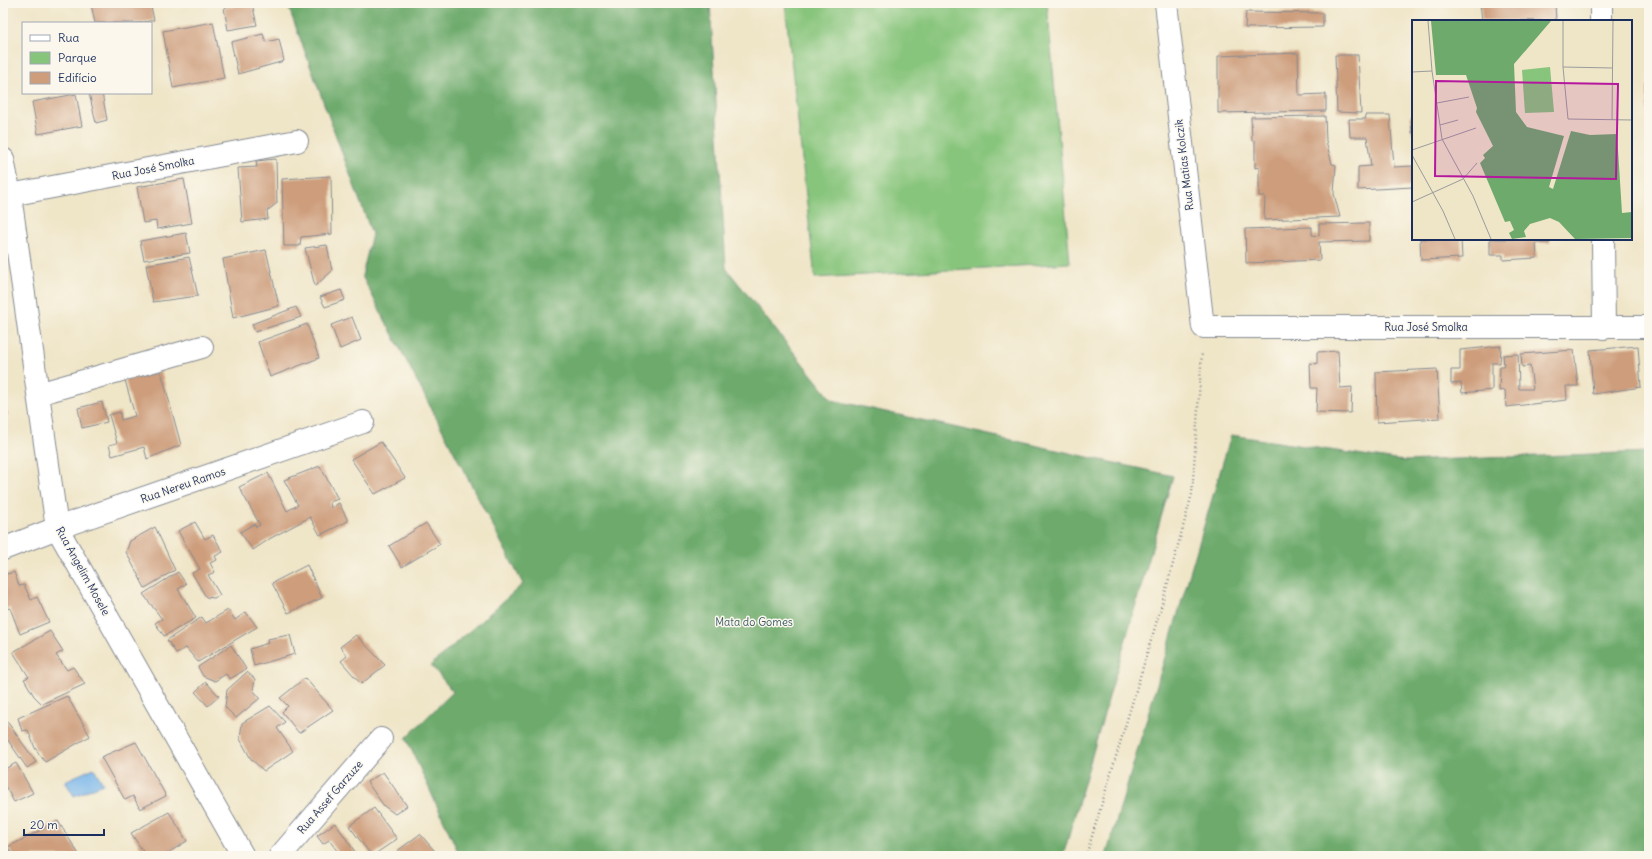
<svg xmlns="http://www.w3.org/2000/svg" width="1652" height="859" font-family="Delius,sans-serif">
<rect width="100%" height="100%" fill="#fbf7ec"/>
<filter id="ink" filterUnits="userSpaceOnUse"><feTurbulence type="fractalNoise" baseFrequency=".025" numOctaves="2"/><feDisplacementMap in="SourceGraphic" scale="8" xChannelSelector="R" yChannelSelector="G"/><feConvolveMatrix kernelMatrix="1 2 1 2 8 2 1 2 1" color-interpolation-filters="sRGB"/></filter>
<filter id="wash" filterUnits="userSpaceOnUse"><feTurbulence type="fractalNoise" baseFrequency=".012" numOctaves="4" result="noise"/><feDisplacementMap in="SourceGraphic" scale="16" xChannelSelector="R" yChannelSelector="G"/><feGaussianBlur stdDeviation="0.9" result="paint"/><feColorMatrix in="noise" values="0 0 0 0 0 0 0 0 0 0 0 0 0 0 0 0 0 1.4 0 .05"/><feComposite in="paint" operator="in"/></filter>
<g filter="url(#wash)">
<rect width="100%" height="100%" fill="#efe5c7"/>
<path fill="#87c57c" stroke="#517a6d" d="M785,3H1047L1070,263L815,278Z"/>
<path fill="#6daa6c" stroke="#446c65" d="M287,3H710L726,268L832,400L1173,476L1063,856H460L406,738L453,692L431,665L523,584L362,276L372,234Z
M1231,435L1403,461L1649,452V856H1106Z"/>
<path fill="#77b5ea" stroke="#4972a4" d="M94,768L103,784L74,796L65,781Z"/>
<g id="blocks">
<path fill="#cd9d7c" d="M97,3H150L154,20L140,23H95L91,4Z
M252,3L257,25L228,30L224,8Z
M1480,3H1555L1556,21L1482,20Z
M1246,12L1323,13V27L1245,28Z
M213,22L224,78L173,88L163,31Z
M263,34L266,42L279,39L284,61L238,74L231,42Z
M1298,53L1299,95L1326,94V111L1218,113V56Z
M1335,55H1358L1361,113L1337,112Z
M1647,86H1649V110H1647Z
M89,93H102L107,120L96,123Z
M76,94L82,126L38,134L32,102Z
M1365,115H1390L1394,167L1413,166V187L1358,190V167L1371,166L1367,137H1350L1349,119H1366Z
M1413,115V133H1412L1411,116Z
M1325,116L1326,141L1332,164L1336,165L1334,194L1340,217L1264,220L1265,196H1259V167L1255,168V141H1252L1251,117Z
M276,159L277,203L267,211L268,219L242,222L238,168L257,167L256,161Z
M331,176L332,234L301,237L300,246H284L282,179Z
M184,179L192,223L157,229L156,221L143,223L137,187Z
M1369,223V241L1319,242L1320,260L1246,263L1245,229L1312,227V235L1319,236V224Z
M186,233L190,253L144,260L140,241Z
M1420,239H1461L1462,258L1421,260Z
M1490,239H1550V243H1536L1537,258L1503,260V255H1490Z
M327,245L332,271L315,286L305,248Z
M266,250L279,306L233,318L223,259Z
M189,257L198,296L153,302L146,265Z
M341,290L345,300L325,307L320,297Z
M296,307L301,317L255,332L252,324Z
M352,317L361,340L340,349L331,325Z
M307,324L319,358L270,377L258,342Z
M1501,346L1500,363H1492V390L1462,393L1461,383L1451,384V370H1460V350Z
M1638,346L1641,387L1593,394L1590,350Z
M1574,350L1578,386H1566L1567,400L1506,407L1505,390L1499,391L1500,366H1504L1503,355L1518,354L1519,389H1533L1530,366L1522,367L1521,354Z
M1338,351L1340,388L1352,387L1351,413L1316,412L1317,388H1311L1310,363L1317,364V352Z
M1437,369L1440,418L1377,422L1376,372Z
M161,371L181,445L147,459L144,447L112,456L109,445L117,443L109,415L120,412L121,420L135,416L125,380Z
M3,398L8,415L3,416Z
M102,402L107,422L82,428L78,408Z
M381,442L405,478L375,494L351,459Z
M320,466L338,499L330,502L331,508L339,503L348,521L320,535L310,517L271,538L253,550L240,532L254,524L256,527L260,525L239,487L268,473L287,511L298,505L284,480Z
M195,522L205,539L213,535L223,552L215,556L217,560L210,563L215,572L208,575L220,595L214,598L206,597L192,573L200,569L178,531Z
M426,523L440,544L402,567L389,546Z
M155,527L175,570L145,588L126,552L130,541Z
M307,565L322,598L288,613L272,583Z
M14,572L19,586L24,585L31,600L37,597L49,622L20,634L10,608L3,610V575Z
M178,572L186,584L178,589L196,618L164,636L155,623L162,619L143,594Z
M228,610L235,620L246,612L257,627L198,662L186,648L176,653L167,640L202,617L206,623Z
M50,631L63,651L56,655L67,670L73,667L85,684L42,704L34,696L24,679L29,677L13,652Z
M290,635L295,654L254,666L250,649L268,643L267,639Z
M356,635L385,665L361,684L341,661L347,656L340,647Z
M231,645L246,669L230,679L226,674L215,681L203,676L198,667Z
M247,672L255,679L253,690L260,698L236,718L225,707L227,690Z
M305,678L333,710L299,733L282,712L288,706L280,698Z
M206,682L219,696L208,706L195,692Z
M67,696L90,736L45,762L35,748L28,730L22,731L18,718Z
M270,706L285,722L277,728L293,751L264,771L251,759L240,739L242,723Z
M6,720L36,762L27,768L3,733V721Z
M136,742L166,796L140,809L133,796L125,800L101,757Z
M16,763L33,793L14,802L3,782V770Z
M383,772L407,806L395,814L384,806L367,782Z
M374,808L397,839L372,856L349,826Z
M169,812L187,841L163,856H146L131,833Z
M58,821L80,856H13L8,847Z
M335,823L358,856H341L329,840L323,844L317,836Z
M420,834L439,856H399L396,852Z"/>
</g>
</g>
<g filter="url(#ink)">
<use href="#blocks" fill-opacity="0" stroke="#858a92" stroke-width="1"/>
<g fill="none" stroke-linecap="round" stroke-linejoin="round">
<g stroke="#858a92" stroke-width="24">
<path id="minor" d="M1166,3L1203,327H1649
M1601,3V21
M3,159L10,195L57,528L243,856
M10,195L297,141
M1603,239L1604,328
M38,394L202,347
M3,549L57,528L363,422
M280,856L381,739"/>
</g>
<path stroke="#858a92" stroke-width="2.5" stroke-dasharray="1 3" stroke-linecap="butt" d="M1086,856L1162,604L1192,494L1202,352"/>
<use href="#minor" stroke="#fff" stroke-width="22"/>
</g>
</g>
<g text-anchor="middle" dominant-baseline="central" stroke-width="3" stroke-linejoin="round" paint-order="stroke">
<g font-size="11" fill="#1b2f5e" stroke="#fbf7ec">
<text transform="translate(1184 165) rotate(-97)">Rua Matias Kolczik</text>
<text transform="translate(153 168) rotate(-11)">Rua José Smolka</text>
<text x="1426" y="327">Rua José Smolka</text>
<text transform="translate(183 485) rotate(-19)">Rua Nereu Ramos</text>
<text transform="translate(83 571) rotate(61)">Rua Angelim Mosele</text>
<text transform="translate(330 797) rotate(-49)">Rua Assef Garzuze</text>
</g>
<g font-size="11" fill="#3b5c67" stroke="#fbf7ec">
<text x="754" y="622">Mata do Gomes</text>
</g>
</g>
<g transform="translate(1412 20)">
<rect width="220" height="220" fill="#efe5c7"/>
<path d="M138,47L142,92L113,93L110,50Z" fill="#87c57c"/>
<path d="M19,1H139L102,44L104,92L115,107L152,116L137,167L141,169L159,111L178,115L205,114L210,193L220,192V218L163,219L147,202L138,198L118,204L112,211L114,217L100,219L97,213L102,210L98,201L93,202L68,143L73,138L71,135L81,126L64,92L65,88L54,55H24Z" fill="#6daa6c"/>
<path fill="none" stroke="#9a9c9d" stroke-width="1" d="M16,1L20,51L30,119L61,176L79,219M151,1V47L156,99L220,100M151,47L201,48M0,52L20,51M25,83L57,77M200,100L201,1M28,105L46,100M0,130L64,108M0,135L31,191L43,219M0,182L51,159L65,143"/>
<path fill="#b5179e" fill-opacity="0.15" stroke="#b5179e" stroke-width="2" d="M24,61L206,64L204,159L23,156Z"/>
<rect width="220" height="220" fill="none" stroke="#1b2f5e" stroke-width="2"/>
</g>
<rect width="1652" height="859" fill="none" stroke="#fbf7ec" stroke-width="16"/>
<rect x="22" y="22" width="130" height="72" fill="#fbf7ec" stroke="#a1a7b3"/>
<rect x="30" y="35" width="20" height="6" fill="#ffffff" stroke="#a1a7b3"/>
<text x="58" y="42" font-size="12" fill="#1b2f5e">Rua</text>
<rect x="30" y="52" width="20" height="12" fill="#87c57c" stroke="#a1a7b3"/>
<text x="58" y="62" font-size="12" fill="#1b2f5e">Parque</text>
<rect x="30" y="72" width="20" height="12" fill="#cd9d7c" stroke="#a1a7b3"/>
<text x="58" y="82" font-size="12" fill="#1b2f5e">Edifício</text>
<path d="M24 829v6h80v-6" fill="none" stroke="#1b2f5e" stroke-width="2"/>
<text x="30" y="829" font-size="12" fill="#1b2f5e" stroke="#fbf7ec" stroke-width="3" paint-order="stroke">20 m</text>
</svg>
